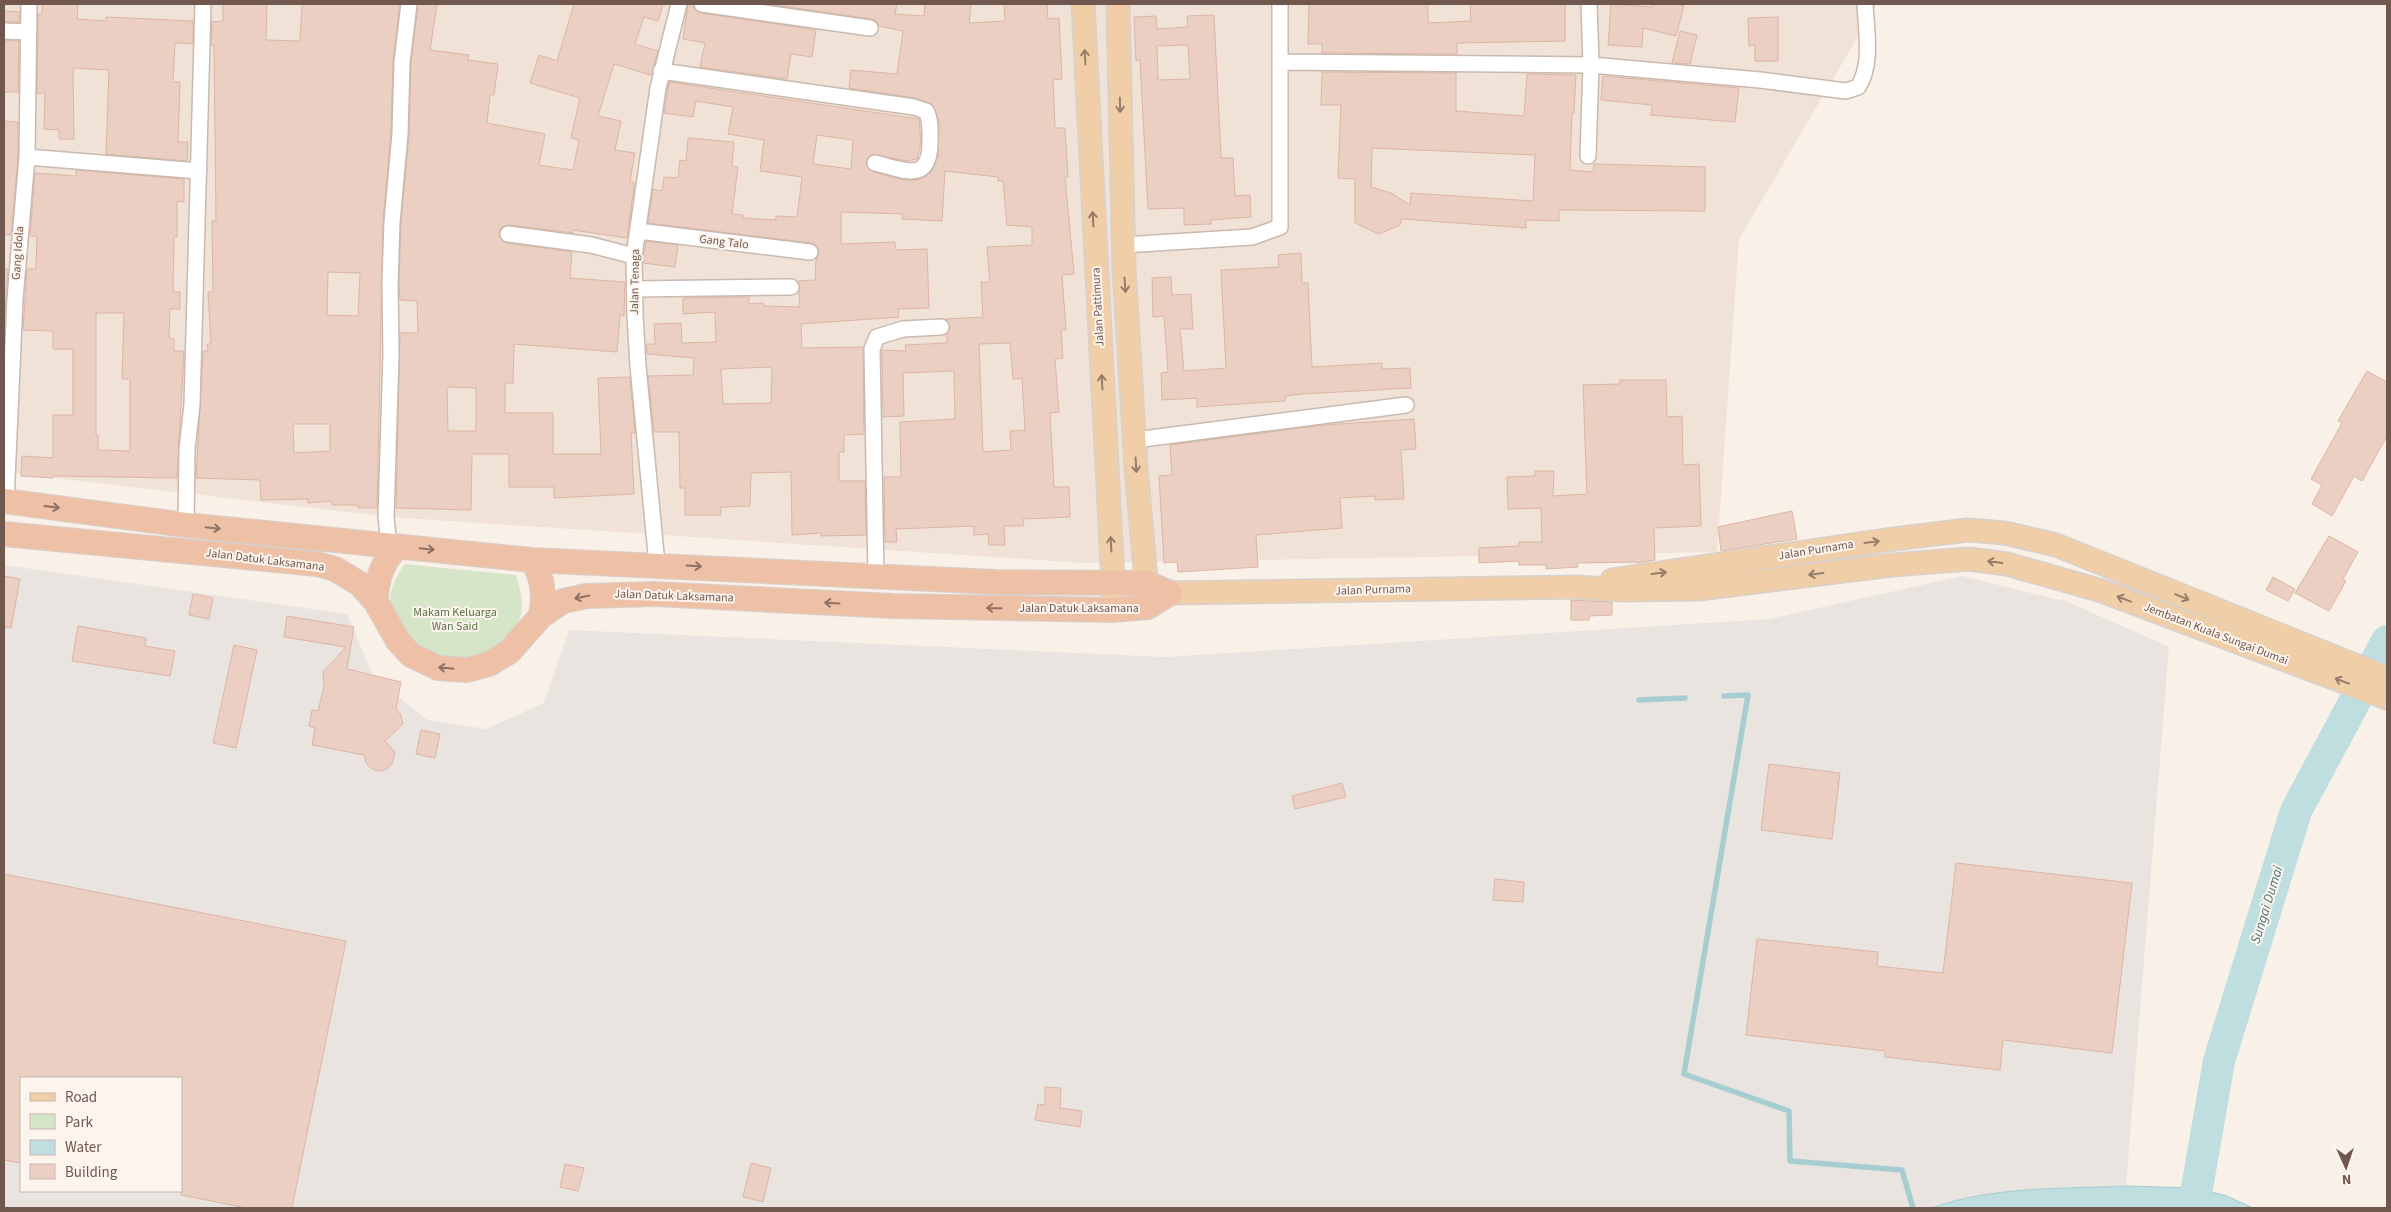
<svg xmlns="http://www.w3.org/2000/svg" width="2391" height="1212" font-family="'Source Sans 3',sans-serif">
<rect width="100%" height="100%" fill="#f9f1e7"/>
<path fill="#f0e2d6" d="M4,4H1877L1739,239L1717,552L1084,563L390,517L4,472Z"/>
<path fill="#eae4e0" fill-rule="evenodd" d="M4,565L347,614L374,678L428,720L486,729L544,703L569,630L1165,657L1769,619L1962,576L2068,602L2169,647L2126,1186L2021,1191L1952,1201L1932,1208H4ZM21,1078H181V1191H21Z"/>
<path fill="#d6e5c7" d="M404,564L516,575C531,620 516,628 490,661L426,662C419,652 393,619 391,609C387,593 396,577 404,564Z"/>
<path fill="#bedee0" stroke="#a6ced1" d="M2126,1186L2197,1188L2227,1196L2253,1208H1932C1991,1186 2064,1189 2126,1186Z"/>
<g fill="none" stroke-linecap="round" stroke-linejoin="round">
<path stroke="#a6ced1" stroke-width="5.5" d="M1724,696L1748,695L1684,1074L1789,1111L1790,1161L1902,1170L1913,1208
M1639,700L1685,698"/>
<path stroke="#bedee0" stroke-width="32" d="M2197,1188L2219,1061L2296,811L2387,641"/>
</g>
<path fill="#ebcfc2" stroke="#dcb5a5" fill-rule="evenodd" d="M42,4H78L77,19L106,21V17L193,21V44L175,43L173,82H180L178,142H188L187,161L106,154L109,70L73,68L74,139H59V130L44,129L45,93H37L38,14H42Z
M223,4H267L266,40L300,41L302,4H400L393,61L391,133L383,222L377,508H358V505H332L331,501L308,503V499L261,500L260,480L196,478L203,351H208L207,344H211L208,292H213L212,221H216L214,45H211L212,22L223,21ZM328,272L360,273L358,316L327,315ZM293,424H330V451L294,453Z
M418,4H437L430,50L469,55L468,60L498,64L494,95H490L487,123L545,134L539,165L573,170L579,140L571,138L580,98L530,83L539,55L557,61L574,4H663L658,21L644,17L635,44L658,51L651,75L614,64L598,116L621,121L615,150L635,153L630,181L634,182V187L627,238L573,230V233L509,225L501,228L499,233L502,241L507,243L572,252L570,278L625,282L624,316L620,315L617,352L514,344L513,383H505V413H553V454H601L598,378L630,377L635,433H631L634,494L554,498V487H509V454H472L471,510L396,508L400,333H418L417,301L400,300L399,284L401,223L409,134L411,63ZM447,387L476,388V431H448Z
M688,4H693L696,11L701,13L816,30L812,57L791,54L787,79L700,67L705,43L683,39Z
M767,4H897L895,14L924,16L925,4H971L969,23L1005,21L1004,4H1047L1048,19L1059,18L1062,79L1053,80L1055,128H1065L1068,177H1065L1074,274L1062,275L1066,330H1061L1063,358L1055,359L1059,412L1050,413L1054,487H1069L1070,517L1023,519L1024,526H1004L1005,545H989L988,534L974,535V526L896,529L897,542H885L884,477H901L900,422L955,419L954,371L903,373L904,416L883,417L882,350L906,351L905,345L947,343V334L950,327L946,319L983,317L981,282H990L987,247L1032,245V227L1007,225L1003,181H998V177L945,171L942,221L902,219L903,214L841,212V244L895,242L896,250L927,249L929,308L898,309L899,317L801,324L802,348L863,347L864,434L844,435V452H839V481H865L866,535L821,536V533L792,535L791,472L751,473L750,506L721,507V515H685V488H680L679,432H654L648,376L693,375L694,358L647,354L646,344H655L654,324L681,323L682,343L716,342L715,312L683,314V298L749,297V304L764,303V306L800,307L798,281L815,280L816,259L819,253L816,245L811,243L648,223L653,189L662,191L664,177L678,178L680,160L686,161L688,138L734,142L732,166L738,167L732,214L743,215V218L776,220V216L797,217L802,177L760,171L764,140L728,134L733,107L696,101L693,117L664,113L669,82L919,119L921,142L917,159L906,161L872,154L868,157L866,165L873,172L903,180H916L926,176L932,171L938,156L939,121L932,104L915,98L849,88L851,70L897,74L903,31L879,26L876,21L871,19ZM817,135L853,140L851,169L813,164ZM1010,343L1013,379L1022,378L1025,430L1010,431L1011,450L983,452L979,344ZM772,367L771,403L723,404L721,369Z
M1309,4H1428V23L1471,21L1470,4H1565V41L1457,43V54L1322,53V44H1308Z
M1611,4L1652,7V4H1675L1684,6L1676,36L1643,28L1642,47L1608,45Z
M4,11L20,12L19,22H4Z
M1214,15L1221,158H1233L1235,196L1250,195L1251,217L1211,220V224L1184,225V208L1148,209L1140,60L1136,61L1134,17L1156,16L1157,29L1188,27L1187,16ZM1188,45L1190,79L1158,80L1157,46Z
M1778,17V61H1755V45L1749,46L1748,18Z
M1680,31L1697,35L1690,64L1672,63Z
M4,40L19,41L18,92H4Z
M1322,72L1456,73V111L1524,116L1527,74L1576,75L1574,113H1572L1570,170L1593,172L1594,164L1705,167V211L1559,210V221L1526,220V228L1402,219L1400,225L1379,234L1355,223V179L1338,178L1341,105H1321ZM1372,148L1535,155L1533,201L1411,193L1410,205L1391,193L1371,187Z
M1603,76L1739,88L1735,122L1651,115L1652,105L1601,100Z
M4,121L18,122V157L11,235H4Z
M76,170L184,179V202L177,201V237H174L173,292H180V309H170L169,338L174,339V351H184L177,478L54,476L53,478L21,476L22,456L53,458V415H73V349H53V331L23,330L27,269H36L37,236H30L35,173L76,176ZM96,313H124L122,379H130V451L98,450V435H96Z
M646,241L678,245L675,267L643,263Z
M1301,253L1302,283H1308L1312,367L1382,363V369L1410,368L1411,388L1302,394L1285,396V401L1197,407V398L1162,400L1161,373L1168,372L1164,316L1153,317L1152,278L1171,277L1172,295L1191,294L1193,329H1180L1184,371L1226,368L1221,270L1279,267L1278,255Z
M4,269H8L4,330Z
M2367,371L2387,382V436L2362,481L2354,476L2332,516L2312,504L2322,485L2311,479L2342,423L2338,421Z
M1620,380H1666L1667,417L1682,416L1683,465L1699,464L1701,526L1654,528L1655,560L1636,563V562L1577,563L1578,567L1546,569V565H1519V561L1479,563V548L1519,546V542H1542L1541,508L1508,509L1507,477L1535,476V471H1554L1553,496L1587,494L1583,385L1620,384Z
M1414,419L1416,449L1401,450L1404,499L1375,500V496L1340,498L1342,528L1256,535L1258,567L1178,572L1177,562L1164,563L1159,476L1172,475L1170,445L1324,425Z
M1792,511L1797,539L1721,551L1718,527Z
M2329,536L2358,552L2343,579L2346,581L2329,611L2295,593Z
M4,576L20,579L11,628L4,627Z
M2273,577L2295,589L2288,601L2266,590Z
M193,594L213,598L209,619L189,615Z
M1571,600L1612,602V615L1589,616V620H1571Z
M287,616L354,627L347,669L401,682L396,709L400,713L403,724L385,741L395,752L392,764L387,769L379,771L372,769L366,763L364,755L312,745L315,728L309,726L312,710L318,711L324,686L323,672L346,647L284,637Z
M78,626L146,638L145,646L175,651L170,676L72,661Z
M234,645L257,650L236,748L213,743Z
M421,730L440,734L435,758L416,754Z
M1769,764L1840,773L1832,839L1761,830Z
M1342,783L1346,797L1295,809L1292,796Z
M1956,863L2132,883L2112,1053L2003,1040L2000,1070L1885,1057V1051L1746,1035L1757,939L1878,952L1877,966L1943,973Z
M4,874L346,941L292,1208H247L181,1195V1078H21V1163L4,1160Z
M1495,879L1524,882L1523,902L1493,900Z
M1045,1087L1061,1088L1060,1108L1082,1111L1080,1127L1035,1120L1038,1104L1045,1105Z
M751,1163L771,1168L763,1202L743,1197Z
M565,1164L584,1168L578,1191L560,1187Z"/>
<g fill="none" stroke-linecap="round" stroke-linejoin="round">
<g stroke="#cab9ae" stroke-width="18">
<path id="minor" d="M702,4L870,28
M4,31L28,32
M1280,62L1591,65L1760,80L1846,91L1858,87C1873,65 1866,29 1865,4
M661,71L914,107L926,111C931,120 930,132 930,142C930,184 904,170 875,163
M1588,156L1591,65L1589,4
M27,157L199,171
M638,231L810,252
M508,234L591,245L634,256
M1123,245L1252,237L1280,227V4
M634,289L791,287
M1135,440L1406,405
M6,502L15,299L27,157L29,4
M186,525L187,449L192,405L203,4
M389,546L386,517L391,354L390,284L392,222L400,134L402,62L409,4
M657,564L638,366L635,316L634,256L658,88L679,4
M876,576L872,349L877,337L903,329L941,327"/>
</g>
<g stroke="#d7d0ce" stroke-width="25">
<path id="primary" d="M1083,4L1113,582L1112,610
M1118,4L1124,268L1136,467L1148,602
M1612,580L1886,540L1968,530L2005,533L2056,545L2387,678
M1170,593L1576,587L1623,590L1699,589L1892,565L1969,559L2007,564L2102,591L2387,698"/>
</g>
<g stroke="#d7d0ce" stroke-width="26">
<path id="trunk" d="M4,501L186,525L532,560L995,582L1147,583L1170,593
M4,534L317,564L335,569L360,584L376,602L398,641L411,655L438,668L467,670L489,664L509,652L541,616L563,601L586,596L655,594L893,606L1112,610L1148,607L1170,593
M532,560C543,578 545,594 541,616
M376,602C376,582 382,560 398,547"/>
</g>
<use href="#minor" stroke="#fff" stroke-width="15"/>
<use href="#primary" stroke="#f0cfa8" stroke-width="22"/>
<use href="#trunk" stroke="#eec1a7" stroke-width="24"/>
</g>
<defs><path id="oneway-shaft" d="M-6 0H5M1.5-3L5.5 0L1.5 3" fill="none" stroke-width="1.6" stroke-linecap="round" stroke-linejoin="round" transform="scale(1.25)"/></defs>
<g stroke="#967c6a">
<use href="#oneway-shaft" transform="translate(1085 57) rotate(-93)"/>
<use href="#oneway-shaft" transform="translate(1120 105) rotate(89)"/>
<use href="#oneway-shaft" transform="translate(1093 219) rotate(-93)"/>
<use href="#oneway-shaft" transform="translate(1125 285) rotate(86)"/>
<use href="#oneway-shaft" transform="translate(1102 382) rotate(-93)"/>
<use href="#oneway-shaft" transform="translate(1136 465) rotate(87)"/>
<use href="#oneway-shaft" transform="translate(1872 542) rotate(-8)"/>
<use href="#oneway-shaft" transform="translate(1111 544) rotate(-93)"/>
<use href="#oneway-shaft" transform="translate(1995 562) rotate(-173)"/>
<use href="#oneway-shaft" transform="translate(1659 573) rotate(-7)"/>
<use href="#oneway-shaft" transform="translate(1816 574) rotate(173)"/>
<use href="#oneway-shaft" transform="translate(2182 597) rotate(22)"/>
<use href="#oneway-shaft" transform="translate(2124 599) rotate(-159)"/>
<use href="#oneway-shaft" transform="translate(2342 681) rotate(-159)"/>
</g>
<g stroke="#907265">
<use href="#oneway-shaft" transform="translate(52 507) rotate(7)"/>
<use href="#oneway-shaft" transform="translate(213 528) rotate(6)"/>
<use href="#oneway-shaft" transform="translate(427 549) rotate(6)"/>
<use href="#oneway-shaft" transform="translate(694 566) rotate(3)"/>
<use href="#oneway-shaft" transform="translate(582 597) rotate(169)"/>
<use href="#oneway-shaft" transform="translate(832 603) rotate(-177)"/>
<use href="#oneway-shaft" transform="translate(994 608) rotate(-179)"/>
<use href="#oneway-shaft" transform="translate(446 668) rotate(-174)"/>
</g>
<g text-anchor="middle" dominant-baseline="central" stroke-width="4" stroke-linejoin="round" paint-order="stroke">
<g font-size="12" fill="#70584f" stroke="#fdf5ed">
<text transform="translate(724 242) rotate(7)">Gang Talo</text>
<text transform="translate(18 253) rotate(-86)">Gang Idola</text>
<text transform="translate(635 282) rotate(-89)">Jalan Tenaga</text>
<text transform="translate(1098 307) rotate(-93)">Jalan Pattimura</text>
<text transform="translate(1816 550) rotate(-9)">Jalan Purnama</text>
<text transform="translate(265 560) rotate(7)">Jalan Datuk Laksamana</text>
<text transform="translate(1373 590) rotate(-2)">Jalan Purnama</text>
<text transform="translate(674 596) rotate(2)">Jalan Datuk Laksamana</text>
<text x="1079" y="608">Jalan Datuk Laksamana</text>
<text transform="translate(2216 634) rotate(21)">Jembatan Kuala Sungai Dumai</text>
</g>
<g font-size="12" fill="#597448" stroke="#fdf5ed">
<text x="455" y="612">Makam Keluarga<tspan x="455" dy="14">Wan Said</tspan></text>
</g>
<g font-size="14" font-style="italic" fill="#48757a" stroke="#fdf5ed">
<text transform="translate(2267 905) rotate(-73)">Sungai Dumai</text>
</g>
</g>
<rect width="2391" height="1212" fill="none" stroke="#70584f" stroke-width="10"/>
<rect x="20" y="1077" width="162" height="115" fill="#fdf5ed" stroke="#c5b6ae"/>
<rect x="30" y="1093" width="25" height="8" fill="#f0cfa8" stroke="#c5b6ae"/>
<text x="65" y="1102" font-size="15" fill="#70584f">Road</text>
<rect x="30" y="1114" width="25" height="15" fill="#d6e5c7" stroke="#c5b6ae"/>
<text x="65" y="1127" font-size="15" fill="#70584f">Park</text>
<rect x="30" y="1140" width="25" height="15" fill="#bedee0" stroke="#c5b6ae"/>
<text x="65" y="1152" font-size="15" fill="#70584f">Water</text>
<rect x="30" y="1164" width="25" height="15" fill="#ebcfc2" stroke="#c5b6ae"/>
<text x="65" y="1177" font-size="15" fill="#70584f">Building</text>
<g transform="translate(2346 1167) rotate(177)" stroke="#fdf5ed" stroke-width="4" paint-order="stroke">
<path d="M0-4L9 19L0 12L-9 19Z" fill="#70584f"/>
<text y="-8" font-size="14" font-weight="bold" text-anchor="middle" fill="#70584f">N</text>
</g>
</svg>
